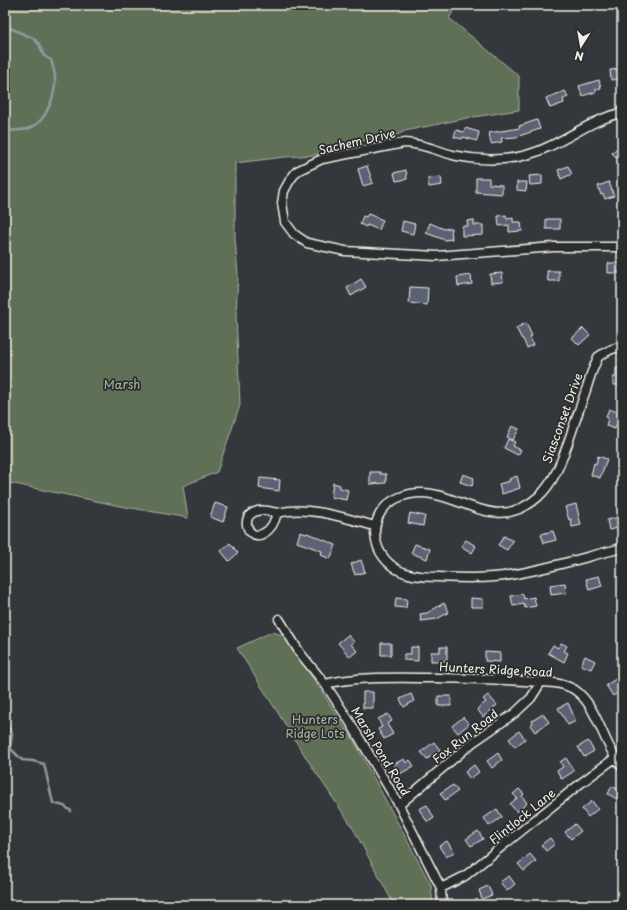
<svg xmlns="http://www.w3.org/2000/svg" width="627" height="910" font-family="'Playpen Sans',sans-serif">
<rect width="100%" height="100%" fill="#34383c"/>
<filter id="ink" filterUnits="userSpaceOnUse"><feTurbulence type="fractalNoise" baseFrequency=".025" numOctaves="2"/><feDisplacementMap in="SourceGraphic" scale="8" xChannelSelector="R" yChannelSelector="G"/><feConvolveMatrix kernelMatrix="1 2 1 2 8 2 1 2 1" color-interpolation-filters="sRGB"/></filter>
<g filter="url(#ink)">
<path fill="#5f6f57" stroke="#aab0a0" d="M5,5H458L449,18L519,76V110L467,118L405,131L397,135L351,143L314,155L285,157L235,163V238L238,275L236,314L240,405L217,472L183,486L188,518L120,506L5,482Z
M272,632L283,635L286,637L354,741L431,885L433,905H394L353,828L307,759L237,648Z"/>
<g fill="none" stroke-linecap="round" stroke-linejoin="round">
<path stroke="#8c9c9e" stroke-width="2.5" d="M5,26L33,38L39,44L44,56L51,60C53,66 55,72 55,78C56,95 46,122 30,128C22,131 13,130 5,131
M5,706L7,707L6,722L12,734L10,748L22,760L33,761L44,764L53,803L64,806L71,811"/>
</g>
<path fill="#5b6274" stroke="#f4f1e8" d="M622,69V79L611,80L610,70Z
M599,80L601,88L596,89V92L582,96L579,86Z
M565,91L568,97L563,99L564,103L550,108L546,98Z
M537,120L540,129L516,137L501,138L502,142L491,144L489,133L520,128L519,126Z
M465,128L479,132L477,141L463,137L462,139L454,137L456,130L464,132Z
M622,143V157L621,156L618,159L612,153Z
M367,166L373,183L363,186L358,169Z
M568,166L572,174L561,179L558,170Z
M406,170L407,179L396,181L394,173Z
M542,175V184L530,185L529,176Z
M441,177L442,185L429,187L428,178Z
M476,178H489V184L502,185V194L476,192Z
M517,182H527L526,191L517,190Z
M609,182L614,196L605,199L603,194L601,195L598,186Z
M368,214L383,220L379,230L367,225L366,227L360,224L363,216L366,217Z
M506,215L507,219L513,218V222H521L522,231L509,232V225L499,226L498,216Z
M546,219H560V229H546Z
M474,220V225H483V235L462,236V226H468L467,221Z
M403,221L415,224L413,234L401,231Z
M430,223L444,229L451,228L452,239L445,240L426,233Z
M608,263H621V273H608Z
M547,271H559V281H548Z
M502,273L503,282L491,283L490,274Z
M471,275L472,284L458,286L457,277Z
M361,279L366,287L351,296L347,288Z
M410,287L428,288L427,305L409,303Z
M526,323L532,336L530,337L533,345L527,348L523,339H522L516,328Z
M583,328L590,335L579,345L572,338Z
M616,368H622L621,385H613V377H616Z
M609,409L620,413L615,429L606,426L608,418L606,417Z
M512,426L519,429L513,440L507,437Z
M508,439L515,442L513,446L521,450L518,455L504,448Z
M598,456L607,459L600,478L591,475L594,463L596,464Z
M370,472H380V474H386V483L370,484Z
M463,474L474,478L472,486L460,482Z
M517,476L520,488L502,494L499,484L510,481L509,479Z
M260,478L280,480L279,491L259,488Z
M333,483L340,485V488L348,490L346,500L331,497Z
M215,503L228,507L223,522L210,517Z
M576,504L581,525L572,527L571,519L569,520L565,507Z
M410,513L425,516L423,526L408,523Z
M619,517L622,527L609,530L607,520Z
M553,531L556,540L544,543L541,534Z
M300,532L306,534L307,533L336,545L330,559L321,555L322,551L297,542Z
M504,536L513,541L507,550L498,545Z
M466,540L476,546L472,553L461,546Z
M230,543L238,553L229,561L221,551Z
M415,544L430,549L427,559L411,553Z
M361,560L365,572L355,575L351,564Z
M599,576L602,586L589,590L586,579Z
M565,583L566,593L551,595L550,585Z
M523,594L524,599L534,597L536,606L525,608L524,604L513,606L511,596Z
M396,598L407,599L406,608L395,607Z
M471,598L483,599V607H471Z
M444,603L449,612L437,619L421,621L420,614L427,613Z
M348,635L354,642L351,644L357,651L350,657L338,643Z
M381,643H391V655H381Z
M561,643L567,646L564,651L568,653L564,662L548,653L553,645L558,648Z
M411,647H418V661L404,660V654H411Z
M440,647H447V661H431V652H440Z
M485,652L500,653V662L485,661Z
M585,656L595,661L591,669L581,665Z
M619,677L622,681V701L617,693L613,696L606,685Z
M363,692H373V708H363Z
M411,694L414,701L404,707L400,699Z
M488,695L497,705L483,717L477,709L486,702L483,699Z
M438,696H451V706H438Z
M568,703L576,721L568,725L558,708Z
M388,714L392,721L387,724L393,734L384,739L378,729L382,727L378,719Z
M543,714L549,722L535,732L530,725L533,723L532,721Z
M463,717L469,724L458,733L452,726Z
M519,731L525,739L515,747L509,739Z
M588,741L594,751L584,757L578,747Z
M434,742L440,750L427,759L421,752Z
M498,753L502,760L492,768L487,761Z
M566,758L574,771L562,779L557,771L563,767L560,762Z
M404,759L406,763L410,760L414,766L400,774L394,764Z
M474,765L479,772L470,779L465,772Z
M453,785L458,791L445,800L440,793Z
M612,786L622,792V802L608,794Z
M519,789L524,794L522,796L527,803L517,812L510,804L517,798L513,794Z
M592,801L598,809L588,817L582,809Z
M427,805L434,818L428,822L427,820H426L419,809Z
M497,809L502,817L489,826L484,818Z
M575,824L581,831L571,839L565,832Z
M478,831L483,839L471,846L466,839Z
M550,838L555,844L546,851L541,845Z
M447,841L454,852L446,857L439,846Z
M530,854L536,861L524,871L518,864Z
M509,876L515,884L507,891L500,882Z
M488,886L492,895L482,899L479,890Z"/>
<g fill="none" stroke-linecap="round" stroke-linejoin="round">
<g stroke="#f4f1e8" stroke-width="11">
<path id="street" d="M622,113C596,118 574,135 550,146C536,153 518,158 503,159C488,160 472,159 457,156C439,152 423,143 404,143L322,159L297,171L290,180L284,191L282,203L285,222L294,234L307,243L345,251L436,256L554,247H622
M622,347C613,347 605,352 598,357C593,368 589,379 586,390C580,407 574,425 568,443C561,462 554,483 538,497C488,541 451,477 400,497C370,509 367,545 391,565C403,576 423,577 438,577C462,578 487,579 510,575C548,569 585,557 622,548
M277,513C233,500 245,545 264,533C272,529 275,521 277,513C309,505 344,518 375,526
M279,619L300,653L325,684L350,722L399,805L441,888L442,905
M325,684C336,681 347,680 358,679C384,677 411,678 437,678C466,679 495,679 525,681C541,682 561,681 575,690C598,706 603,745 622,767
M399,805L472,743L515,713L531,698L541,682
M441,888L465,876L581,783L615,758"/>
</g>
<use href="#street" stroke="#2a2d2e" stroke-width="8"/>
</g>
</g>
<g text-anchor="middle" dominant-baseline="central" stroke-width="3.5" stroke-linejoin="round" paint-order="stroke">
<g font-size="12" fill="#f4f1e8" stroke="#2a2d2e">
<text transform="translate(357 141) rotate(-13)">Sachem Drive</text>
<text transform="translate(562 418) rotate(-70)">Siasconset Drive</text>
<text transform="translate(496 669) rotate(3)">Hunters Ridge Road</text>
<text transform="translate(465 736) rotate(-38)">Fox Run Road</text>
<text transform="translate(381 751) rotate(59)">Marsh Pond Road</text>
<text transform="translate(522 816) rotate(-39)">Flintlock Lane</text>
</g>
<g font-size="12" fill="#b1b6a7" stroke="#2a2d2e">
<text x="122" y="384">Marsh</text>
<text x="315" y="719">Hunters<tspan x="315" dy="14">Ridge Lots</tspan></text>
</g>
</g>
<rect width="627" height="910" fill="none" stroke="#2a2d2e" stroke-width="20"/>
<rect x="10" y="10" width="607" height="890" fill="none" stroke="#f4f1e8" stroke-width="1.5" filter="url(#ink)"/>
<g transform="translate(581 46) rotate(191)" stroke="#2a2d2e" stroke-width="3" paint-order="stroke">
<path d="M0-3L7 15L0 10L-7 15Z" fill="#f4f1e8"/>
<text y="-6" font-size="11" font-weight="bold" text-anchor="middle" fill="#f4f1e8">N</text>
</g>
</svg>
